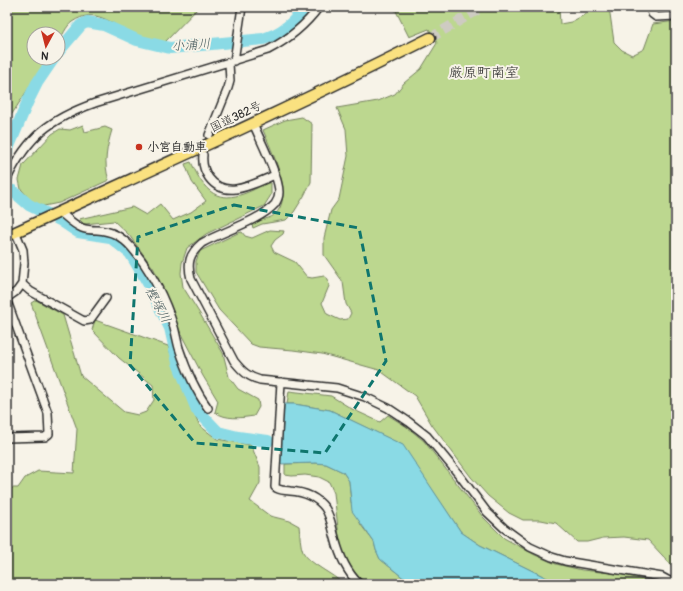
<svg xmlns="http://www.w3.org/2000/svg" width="683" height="591" font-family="Pangolin,'Klee One',sans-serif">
<rect width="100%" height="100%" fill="#f7f3e8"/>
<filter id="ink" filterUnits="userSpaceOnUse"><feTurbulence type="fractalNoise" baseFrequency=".025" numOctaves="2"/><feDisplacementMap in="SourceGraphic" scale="8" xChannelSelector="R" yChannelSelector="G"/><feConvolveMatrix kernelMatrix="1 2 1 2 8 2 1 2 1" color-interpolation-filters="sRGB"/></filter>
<g filter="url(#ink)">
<path fill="#bcd78f" stroke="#74815d" d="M7,7H199L165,42C154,41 142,38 132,33C110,24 96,6 72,22C66,26 62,37 58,43V34H34V58H48L12,114L7,113Z
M394,7H559L560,24L571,22L599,7H609L614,42L622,50L632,55L644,49L653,24L676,21V570L648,540L624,537L603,538L587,542H577L556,523L541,520H523L509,513L488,496L471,477L432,425L415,396L379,370L322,354L293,350L259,347L251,344L219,310L196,272V261L200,251L238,233L242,232L245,236L252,238L270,230L284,231L283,234L275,240L271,246L274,252L295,262L307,277L312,278L324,276L328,279L329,286L322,303L327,314L340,320L348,319L351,313L346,304L343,282L324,255V238L331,210L339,199L348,156L346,129L337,108L378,101L395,94L404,83L421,69L437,43L429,29L409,37Z
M302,117L312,124L311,182L304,196L294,212L286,220L262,224L253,228L252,225C258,219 268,220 274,215C296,198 271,150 263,130L285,120Z
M83,125L85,132L105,127L112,130C107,146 103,164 109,180L59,203L44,206L32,202L21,189L19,180L23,165L52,134L60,129L70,130Z
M191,162C196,172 201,184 210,191C227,205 252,191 268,182L271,183V195L264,206L206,234L187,248L182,263L181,273L183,287L200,314L223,353L229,377L238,389L258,400L259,407L254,416C241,418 226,420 215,412L218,401L203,376L182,336L154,269L129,235L114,221L84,224L79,219L132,207L146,215L160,204L173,220L191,212L206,201L192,182L185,164Z
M36,300L63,315L81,376L124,412L138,415L146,412L154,400L153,385L119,358L92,330L95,320L168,346L183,389L200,426L217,439L251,445L260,467V483L250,501L270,516L290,521L299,526C300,534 300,545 303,552C309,564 334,574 343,584H7V488H18L25,478L38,471L74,473L77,429L31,303Z
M289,391L331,396L352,409L380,422L388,415L407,427L424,441L483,517L504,538L535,555L556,564L582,570L620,574L659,584H553L551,580L480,545L461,532L402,445L330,410L294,404H287Z
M316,463L326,464L343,472L349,481L351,502L361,525L374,542L376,550L380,559L411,584H368L360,578L348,565L342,548L339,537L334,493L329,482L319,477L305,475L292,476L285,475V464Z"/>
<path fill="#8adae5" stroke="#64949b" d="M283,404H294L330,410L403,445L461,532L480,545L551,580L553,584H411L380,559L376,550L374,542L352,511L349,481L343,472L326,464L316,463L279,464Z"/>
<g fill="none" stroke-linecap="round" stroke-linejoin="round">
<path stroke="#8adae5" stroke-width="12" d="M58,52L81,25L87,22L104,25L137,40L170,48L263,39C280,34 295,23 304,7
M7,151L28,101L37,83L54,58
M13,191L29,205L60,220L78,232L110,237L130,253L148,283L170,328L178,363L197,410L218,432L238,437L268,441"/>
<path stroke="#cecbc2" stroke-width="10" stroke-dasharray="10 5" stroke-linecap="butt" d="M430,38L483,7"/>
<g stroke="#2b2b2b" stroke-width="10">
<path id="minor" d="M650,7L652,14L656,17L676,16
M234,61L242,7
M253,123C260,140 279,176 279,192C279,196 277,201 275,204C261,220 222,232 202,243C189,254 187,263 191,279L234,361C242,371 248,377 260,380L337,388L365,397L388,408L409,422L427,436L460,476L487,512L504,528L530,547L552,557L565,561L662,577L675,584
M209,135L228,88L230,81L229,63
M203,155C202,164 204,171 209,178C226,201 255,183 275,175
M7,179C28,136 50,119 95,103L268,50C289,39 305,26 319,7
M60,212C67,218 74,225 82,228C87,230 93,230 97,230C112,231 121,236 131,247C151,270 165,299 174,327C176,334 177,341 179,348C186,369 195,390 208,408
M16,233L23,250L24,263L22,284L30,291L84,321L90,320L106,298
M7,298L17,291L22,284
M7,301L48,413L49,434L45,437L7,438
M281,382L275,487C279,491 284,490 290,491C304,492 316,496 325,508C331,517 332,528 335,538C339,554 347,572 359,584"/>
</g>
<g stroke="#2b2b2b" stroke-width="13">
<path id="highway" d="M7,236C149,171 291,108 430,38"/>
</g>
<use href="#minor" stroke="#f7f3e8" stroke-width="7"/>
<use href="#highway" stroke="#fae180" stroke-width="10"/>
</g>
</g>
<path fill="none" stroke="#0f766e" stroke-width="3" stroke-dasharray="8 5" stroke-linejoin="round" d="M234,205L359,228L386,361L325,453L195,443L130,365L138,237Z"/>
<circle fill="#c8321e" stroke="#f7f3e8" stroke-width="1.5" cx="139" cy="147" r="4"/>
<g text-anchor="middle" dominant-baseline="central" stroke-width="4" stroke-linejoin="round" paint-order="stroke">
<g font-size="12" fill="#2b2b2b" stroke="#f7f3e8">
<text transform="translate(236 117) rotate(-26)">国道382号</text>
</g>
<g font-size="12" font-weight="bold" fill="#2b2b2b" stroke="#f7f3e8" text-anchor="start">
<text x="147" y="147">小宮自動車</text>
</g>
<g font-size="13" font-style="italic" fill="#43575a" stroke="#f7f3e8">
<text transform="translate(191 45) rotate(-4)">小浦川</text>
<text transform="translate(158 305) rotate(62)">樫塚川</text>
</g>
<g font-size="14" fill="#2b2b2b" stroke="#f7f3e8">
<text x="484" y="72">厳原町南室</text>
</g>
</g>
<rect width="683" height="591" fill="none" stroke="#f7f3e8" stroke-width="24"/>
<rect x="12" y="12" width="659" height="567" fill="none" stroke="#2b2b2b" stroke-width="1.5" filter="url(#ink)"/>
<g transform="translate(46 46) rotate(187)"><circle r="19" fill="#f7f3e8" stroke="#a5a39c"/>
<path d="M0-3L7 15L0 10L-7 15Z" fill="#c8321e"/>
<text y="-6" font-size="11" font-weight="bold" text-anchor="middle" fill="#2b2b2b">N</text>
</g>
</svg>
